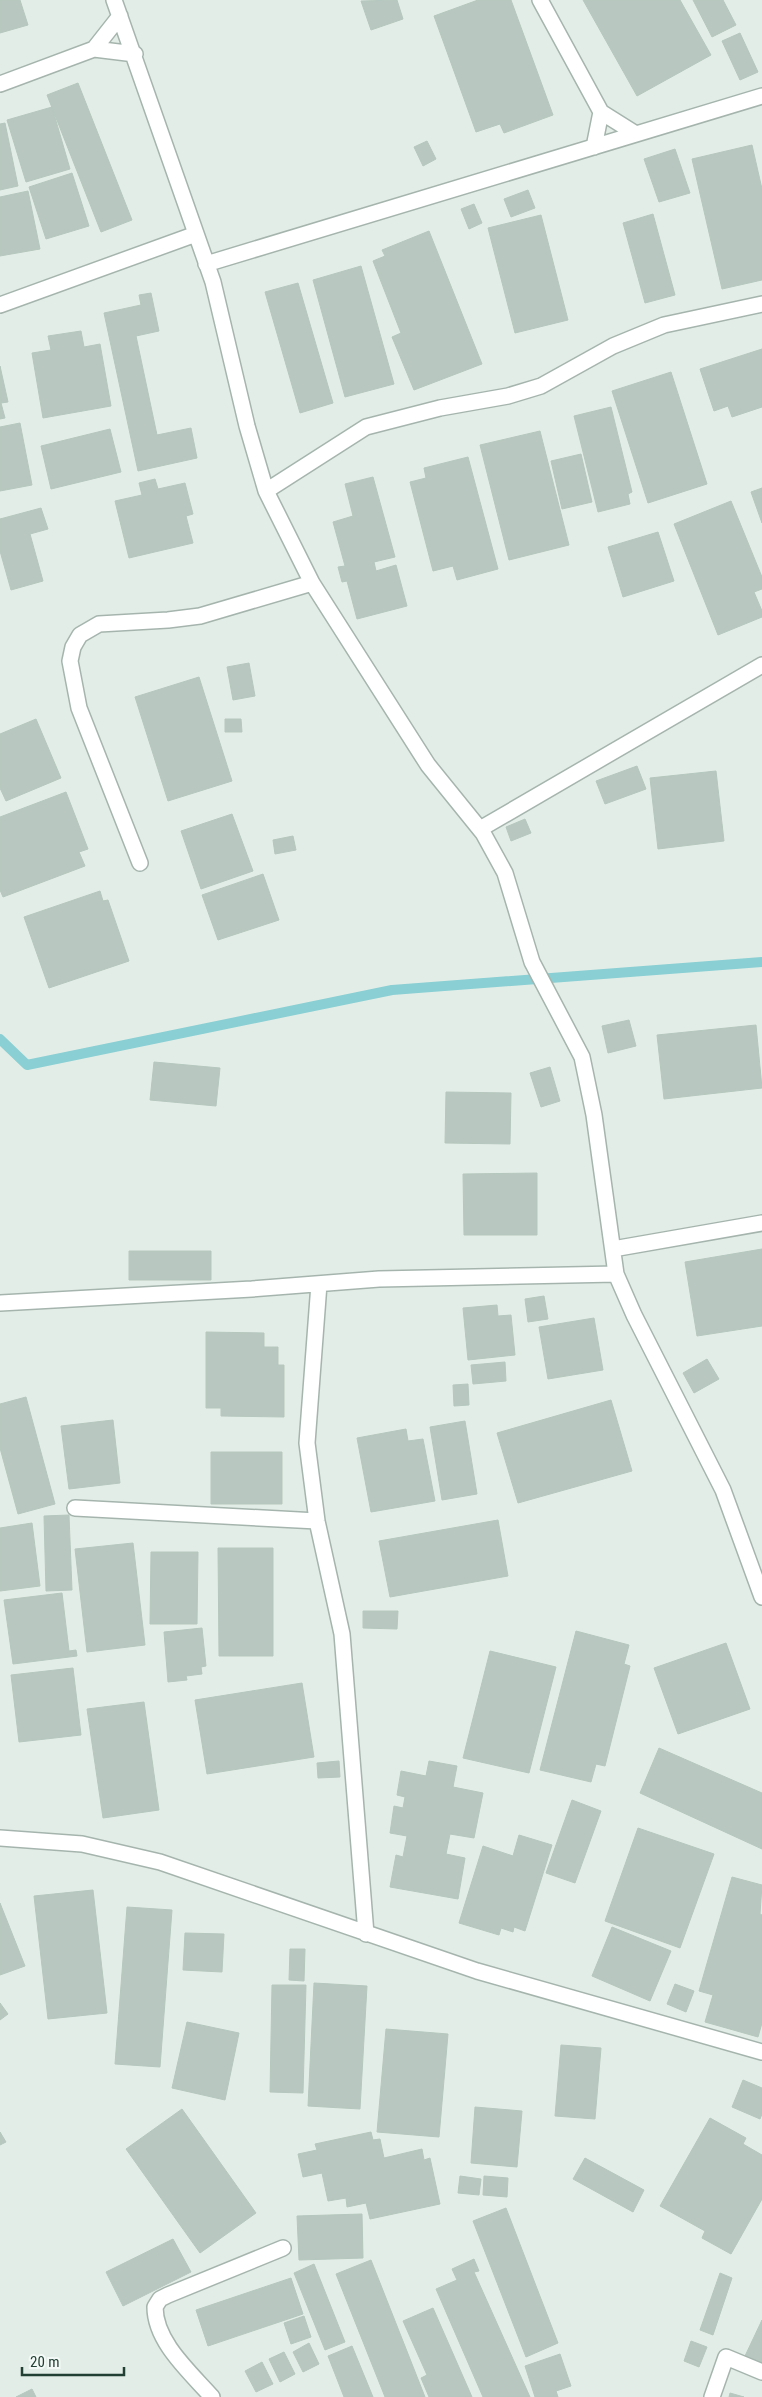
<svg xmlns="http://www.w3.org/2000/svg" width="762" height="2397" font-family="'Roboto Condensed',sans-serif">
<rect width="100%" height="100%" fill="#e3ede7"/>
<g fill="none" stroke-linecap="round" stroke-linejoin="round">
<path stroke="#89cfd3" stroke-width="10" d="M0,1039L27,1065L392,990L762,962"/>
</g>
<path fill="#b8c8c0" stroke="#b5c7be" d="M0,0H20L28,25L0,33Z
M397,0L403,19L371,30L361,1Z
M478,0H511L553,115L504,133L500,124L476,132L434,16Z
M583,0H680L711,55L637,96Z
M693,0H723L736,25L712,37Z
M740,33L758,72L740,80L722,41Z
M78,83L132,220L101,232L47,95Z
M52,107L70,169L26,182L7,120Z
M5,123L18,186L0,190V124Z
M427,141L436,159L423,166L414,147Z
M752,145L762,189V280L722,289L692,159Z
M675,149L690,193L659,202L644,159Z
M72,173L89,226L46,239L29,187Z
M528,190L535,208L511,217L504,199Z
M28,191L40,249L0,256V197Z
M474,204L482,223L469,229L461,209Z
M653,214L675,295L645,303L623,223Z
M541,215L568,320L515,333L488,228Z
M429,231L482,364L414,390L392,337L401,333L373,261L385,256L382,250Z
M361,266L394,384L345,397L313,280Z
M298,283L333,403L300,413L265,292Z
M151,293L159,331L136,336L157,435L191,428L197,458L138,471L104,313L141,305L139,295Z
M81,331L84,347L100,344L111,406L43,418L32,353L51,350L48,336Z
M762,349V407L732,417L728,406L714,411L700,369Z
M0,366L8,402L1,403L5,418L0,419Z
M671,372L707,484L648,503L612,391Z
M611,407L632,492L628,494L630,504L598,512L574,416Z
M20,423L32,485L0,491V427Z
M110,429L121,472L51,489L41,446Z
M540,431L569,545L509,560L480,445Z
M581,454L592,502L562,509L551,461Z
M468,457L498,569L457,580L453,566L433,571L410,482L426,478L424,468Z
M373,477L395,557L374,562L376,571L396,565L407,606L357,619L347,581L342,582L338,567L345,566L333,522L353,516L345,484Z
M155,479L158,489L185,483L193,514L186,516L193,543L129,558L115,501L142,495L139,483Z
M762,488V523L751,492Z
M731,501L762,577V589L754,592L762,611V617L718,635L674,524Z
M41,508L48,529L30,534L43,581L11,590L0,551V519Z
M658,532L674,581L623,597L608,547Z
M249,663L255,696L233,700L227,667Z
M199,677L232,781L168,801L135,697Z
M36,719L61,778L6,801L0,788V734Z
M225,719H241L242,732H225Z
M637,766L646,789L605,804L596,781Z
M716,771L724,841L658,849L650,778Z
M66,792L88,849L79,852L85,866L3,897L0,890V817Z
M232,814L253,871L201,889L181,831Z
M525,819L531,833L511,841L506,827Z
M293,836L296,850L275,854L273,840Z
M263,874L279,920L218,940L202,895Z
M100,891L103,901L108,900L129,961L49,988L24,917Z
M629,1020L636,1046L608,1053L602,1026Z
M756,1025L762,1088L664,1099L657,1035Z
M154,1062L220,1068L216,1106L150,1100Z
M550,1067L560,1101L541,1107L530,1073Z
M446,1092L511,1093L510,1144L445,1143Z
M537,1173V1235H464L463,1174Z
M762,1249V1326L697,1336L685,1262Z
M129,1251H211V1280H129Z
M544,1296L548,1319L528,1322L525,1299Z
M497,1305L498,1316L511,1315L515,1355L468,1360L463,1308Z
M594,1318L603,1370L548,1379L539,1327Z
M206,1332L264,1333V1347H278V1365H284V1417L221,1416V1408H206Z
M707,1359L719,1379L694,1393L683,1373Z
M505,1362L506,1381L473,1384L471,1365Z
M468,1384L469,1405L454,1406L453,1385Z
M26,1397L55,1504L18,1514L0,1448V1404Z
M611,1400L632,1471L518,1503L497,1433Z
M113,1420L120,1483L69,1489L61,1426Z
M465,1421L477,1494L442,1500L430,1427Z
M406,1429L408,1441L423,1439L435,1501L371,1512L357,1438Z
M211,1452H282V1504H211Z
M69,1515L72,1590L46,1591L44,1516Z
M498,1520L508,1576L390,1597L379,1541Z
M32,1523L40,1586L0,1591V1528Z
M133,1543L145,1645L87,1652L75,1549Z
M218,1548H273V1656H219Z
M151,1552H198L197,1624H150Z
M62,1593L69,1651L76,1650L77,1656L13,1664L4,1600Z
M363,1611H398L397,1629L363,1628Z
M202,1628L206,1666L201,1667L202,1674L186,1676L187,1680L168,1682L164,1632Z
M576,1631L629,1645L624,1664L630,1666L605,1766L596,1764L591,1782L540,1770Z
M726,1643L750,1709L678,1734L654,1668Z
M490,1651L556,1667L529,1773L463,1758Z
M73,1668L81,1735L19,1742L11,1675Z
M302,1683L314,1757L207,1774L195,1700Z
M144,1702L159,1810L103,1818L87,1709Z
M659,1748L762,1793V1849L640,1793Z
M339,1761L340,1777L318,1778L317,1763Z
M429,1761L457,1766L453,1787L483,1793L474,1838L450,1834L446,1854L465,1858L458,1899L390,1887L396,1855L403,1857L407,1836L390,1833L394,1806L403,1808L405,1797L397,1795L401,1771L426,1776Z
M572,1800L601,1811L575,1883L546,1873Z
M638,1828L714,1854L680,1948L605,1921Z
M519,1835L552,1845L525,1931L514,1927L513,1932L501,1928L499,1935L459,1923L483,1846L513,1856Z
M732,1877L762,1885L760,1914L762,1915V2023L758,2037L705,2022L713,1995L699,1991Z
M93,1890L107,2013L48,2019L34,1896Z
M0,1903L25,1966L0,1975Z
M127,1907L172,1910L160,2067L115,2064Z
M612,1927L671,1951L650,2001L592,1976Z
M185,1933L224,1934L222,1972L183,1970Z
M290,1949H305L304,1981L289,1980Z
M314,1983L367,1986L360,2109L308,2106Z
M675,1984L694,1991L686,2012L667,2004Z
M272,1985H306L303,2093L270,2092Z
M0,2003L8,2014L0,2020Z
M187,2022L239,2033L225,2100L172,2088Z
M386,2029L448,2034L439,2137L377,2132Z
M561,2045L601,2048L595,2119L555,2116Z
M743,2080L762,2088V2114L760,2119L732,2107Z
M475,2107L522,2111L517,2167L471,2163Z
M182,2109L256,2213L200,2253L126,2149Z
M710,2118L746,2138L743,2144L762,2155V2199L731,2254L702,2238L705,2231L660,2206Z
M0,2132L6,2142L0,2145Z
M371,2132L373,2140L380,2139L384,2158L422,2149L424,2160L430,2158L440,2204L370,2219L366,2203L347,2207L346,2198L328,2201L322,2173L303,2177L298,2154L317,2150L315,2144Z
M585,2158L644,2190L633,2212L573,2179Z
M460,2176L481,2179L479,2195L458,2193Z
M484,2176L508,2178L507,2197L483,2195Z
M506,2208L558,2343L526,2357L473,2221Z
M362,2214L363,2258L299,2260L297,2216Z
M173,2239L191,2272L123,2306L106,2272Z
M474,2259L479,2271L474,2272L530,2397H483L436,2289L457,2280L452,2269Z
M371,2260L425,2397H385L336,2274Z
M314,2264L345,2342L325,2350L294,2273Z
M720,2273L732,2278L713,2335L700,2330Z
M291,2278L303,2314L208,2346L196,2310Z
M433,2308L472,2397H429L421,2378L427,2375L403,2321Z
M304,2316L311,2337L291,2344L284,2323Z
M762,2320V2363L745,2356Z
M691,2341L707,2347L699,2367L684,2361Z
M309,2343L319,2364L303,2372L293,2352Z
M352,2346L373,2397H344L328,2356Z
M284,2352L295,2374L280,2382L269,2359Z
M560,2354L571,2386L556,2391L558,2397H535L525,2366Z
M262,2362L273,2384L256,2392L245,2371Z
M32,2389L36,2397H16Z
M730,2393L744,2397H729Z"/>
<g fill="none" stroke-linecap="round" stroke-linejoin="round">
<g stroke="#a5b5ae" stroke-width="18">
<path id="lane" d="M212,2397C190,2372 155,2342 155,2307L160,2299L168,2295L283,2248
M712,2397L726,2357L762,2372"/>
</g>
<g stroke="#a5b5ae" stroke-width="18">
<path id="street" d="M114,0L213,282L247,426L266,491L312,583L428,765L483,833L505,873L532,962L582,1057L594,1115L616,1274L634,1315L723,1490L762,1597
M540,0L601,112L636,134
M94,49L120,16
M0,84L94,49L135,54
M594,147L601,112
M206,264L762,96
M0,305L196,234
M266,491L366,427L440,408L508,396L541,386L613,346L664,325L762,304
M480,829L762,665
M140,863L79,708L70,661L73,647L80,635L99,624L168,620L200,616L312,583
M613,1249L762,1223
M319,1284L307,1443L317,1521L342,1634L366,1934
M0,1303L252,1289L379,1279L616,1274
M75,1508L317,1521
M0,1838L82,1844L160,1862L477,1971L762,2052"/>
</g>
<use href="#lane" stroke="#fff" stroke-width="15"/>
<use href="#street" stroke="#fff" stroke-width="15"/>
</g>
<path d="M22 2367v8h102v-8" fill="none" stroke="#223f34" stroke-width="2.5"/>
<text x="30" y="2367" font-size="15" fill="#223f34" stroke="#f3f9f6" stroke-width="4" paint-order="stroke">20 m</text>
</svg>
